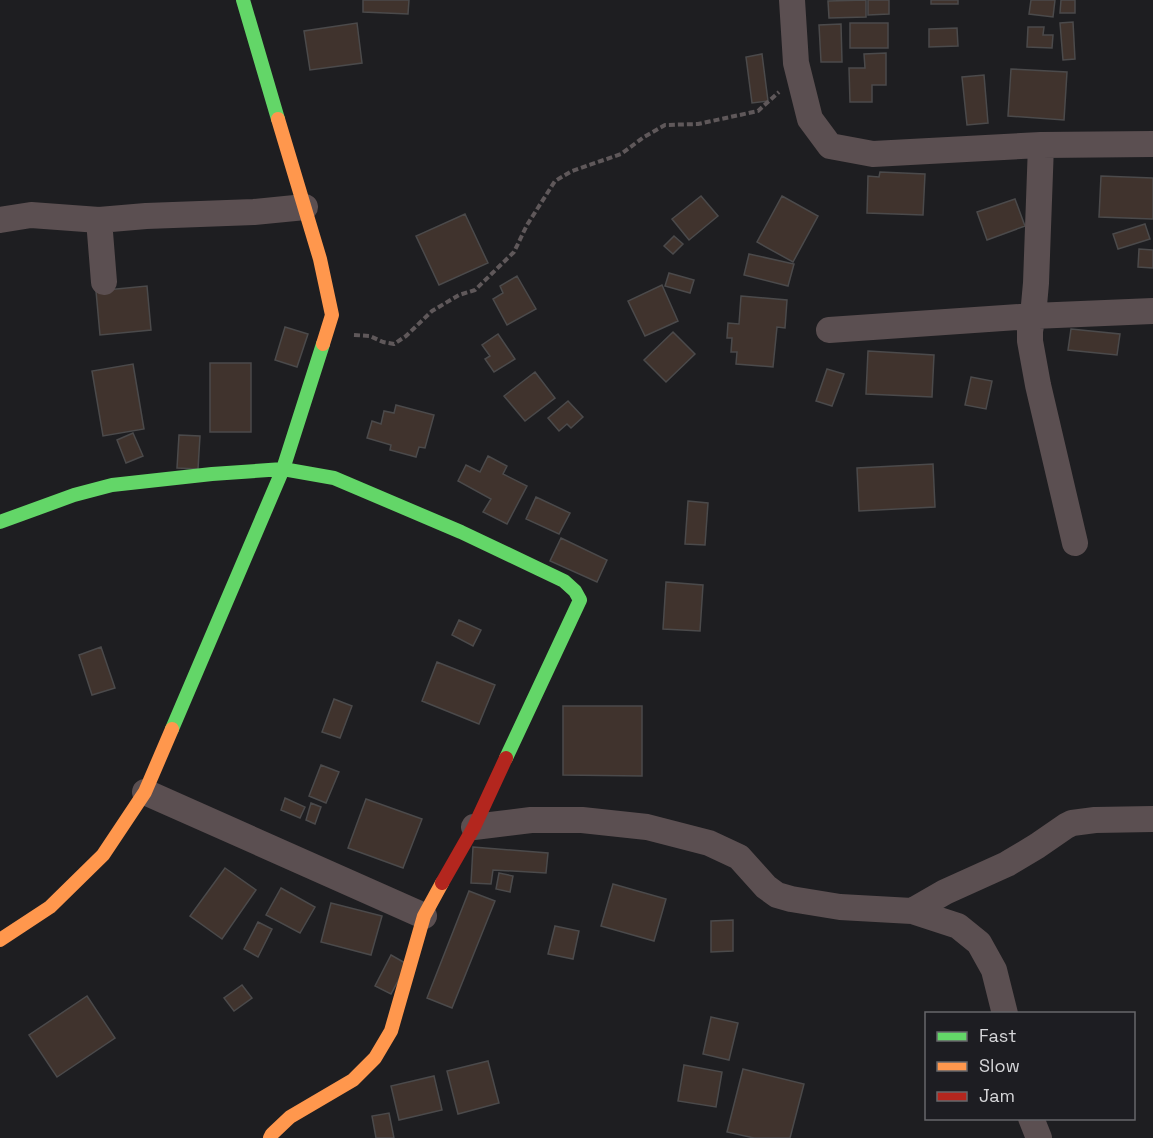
<svg xmlns="http://www.w3.org/2000/svg" width="1153" height="1138" font-family="'Space Grotesk',sans-serif">
<rect width="100%" height="100%" fill="#1e1e21"/>
<path fill="#40332d" stroke="#4b4a4b" stroke-width="1.5" d="M363,0H409L408,14L363,12Z
M866,0V17L829,18L828,1Z
M868,0H889V14L868,15Z
M931,0H958V4H931Z
M1031,0H1055L1053,17L1029,14Z
M1061,0H1075V13H1060Z
M1073,22L1075,59L1063,60L1060,23Z
M357,23L362,63L310,70L304,31Z
M850,23H888V48H850Z
M841,24L842,62H821L819,25Z
M1028,27H1044L1043,35H1053L1052,48L1027,47Z
M957,28L958,46L929,47V29Z
M886,53V85H872V102H850L849,68H865L864,54Z
M762,54L768,101L752,103L746,57Z
M1011,69L1067,72L1064,120L1008,116Z
M984,75L988,123L967,125L962,77Z
M880,172L925,174L923,215L867,213L868,176L879,177Z
M1101,176L1153,178V219L1099,217Z
M701,196L718,216L689,240L672,219Z
M782,196L818,216L793,262L757,242Z
M1015,199L1025,226L987,240L977,212Z
M465,214L488,263L439,285L416,236Z
M1145,224L1150,239L1118,249L1113,234Z
M674,236L683,244L673,254L664,246Z
M1139,249L1153,250V268L1138,267Z
M749,254L794,264L788,286L744,275Z
M669,273L694,280L690,293L665,286Z
M517,276L536,309L507,325L493,299L503,293L500,286Z
M662,285L678,321L645,336L628,301Z
M147,286L151,330L100,335L96,291Z
M741,296L787,300L785,328L777,327L773,367L736,364L737,352H731L732,338H727L728,323L739,324Z
M285,327L308,334L297,367L275,360Z
M1071,329L1120,334L1117,355L1068,350Z
M673,332L695,354L666,382L644,360Z
M498,334L515,359L494,372L485,359L490,356L482,345Z
M868,351L934,355L932,397L866,394Z
M210,363H251V432H210Z
M133,364L144,429L103,436L92,371Z
M827,369L844,374L832,406L816,401Z
M535,372L555,398L525,421L504,396Z
M971,377L992,381L986,409L965,405Z
M568,401L583,417L571,428L567,424L559,431L548,418Z
M396,405L434,415L425,448L419,447L416,457L390,450L391,445L367,438L372,421L381,424L384,411L394,413Z
M133,433L143,456L126,463L117,440Z
M179,435L200,436L198,469L177,468Z
M488,456L507,466L503,474L527,486L507,524L483,512L491,499L458,481L466,465L480,472Z
M933,464L935,507L859,511L857,468Z
M536,497L570,513L559,534L526,519Z
M688,501L708,503L705,545L685,544Z
M561,538L607,560L597,582L550,561Z
M666,582L703,585L700,631L663,629Z
M459,620L481,630L473,646L452,635Z
M101,647L115,688L92,695L79,655Z
M437,662L495,685L479,724L422,701Z
M334,699L352,706L340,738L322,732Z
M563,706H642V776L563,775Z
M321,765L339,772L326,803L309,796Z
M285,798L305,807L300,818L281,810Z
M366,799L422,819L403,868L348,848Z
M311,803L321,807L315,824L306,820Z
M473,847L548,853L546,873L493,870L491,884L471,883Z
M225,868L256,890L222,939L190,916Z
M499,873L513,876L510,892L496,889Z
M613,884L666,899L654,941L601,926Z
M281,888L315,907L300,933L266,915Z
M469,891L495,901L452,1008L427,998Z
M331,903L382,916L371,955L321,942Z
M733,920V951L711,952V921Z
M258,922L272,929L258,957L244,949Z
M555,926L579,931L573,959L548,954Z
M391,955L407,964L391,994L375,986Z
M242,985L252,998L234,1011L224,998Z
M87,996L115,1038L57,1077L29,1035Z
M711,1017L738,1023L729,1060L703,1054Z
M488,1061L499,1103L458,1114L447,1071Z
M684,1065L722,1072L716,1107L678,1101Z
M743,1069L804,1084L790,1138H754L727,1132Z
M434,1076L442,1110L399,1120L391,1086Z
M389,1113L394,1138H376L372,1116Z"/>
<g fill="none" stroke-linecap="round" stroke-linejoin="round">
<path stroke="#5f585a" stroke-width="4" stroke-dasharray="6 3" stroke-linecap="butt" d="M354,335L370,336L383,342L394,344L406,336L432,311L459,295L475,290L514,252L527,225L555,181L572,171L621,154L644,137L665,125L698,124L758,111L779,92"/>
<path stroke="#5b4f51" stroke-width="26" d="M792,0L796,63L810,119L830,146L873,154L1041,145L1153,144
M1041,145L1036,283L1033,316L1030,331V341L1038,385L1075,543
M0,220L31,215L99,220L146,216L254,212L305,207
M99,220L104,282
M829,330L1033,316L1153,311
M145,792L424,916
M474,827L531,820H582L647,827L709,843L739,857L766,887L777,895L791,899L840,907L912,911L958,926L979,943L994,970L1005,1014
M912,911L945,892L1007,864L1037,846L1066,826L1072,823L1095,820L1153,819
M1031,1118L1039,1138"/>
<path stroke="#63d668" stroke-width="14" d="M243,0L278,119
M0,522L74,495L112,485L212,474L283,469L334,478L461,532L564,581L575,591L580,600L506,758
M172,729L283,469L323,344"/>
<path stroke="#ff974d" stroke-width="14" d="M278,119L320,259L332,315L323,344
M0,940L50,907L103,855L145,792L172,729
M270,1138L272,1134L290,1117L353,1080L375,1058L391,1031L424,916L442,883"/>
<path stroke="#b3261e" stroke-width="14" d="M442,883L474,827L506,758"/>
</g>
<rect x="925" y="1012" width="210" height="108" fill="#1d1d22" stroke="#67676b" stroke-width="1.5"/>
<rect x="937" y="1032" width="30" height="9" fill="#63d668" stroke="#67676b" stroke-width="1.5"/>
<text x="979" y="1042" font-size="18" fill="#d5d5d8">Fast</text>
<rect x="937" y="1062" width="30" height="9" fill="#ff974d" stroke="#67676b" stroke-width="1.5"/>
<text x="979" y="1072" font-size="18" fill="#d5d5d8">Slow</text>
<rect x="937" y="1092" width="30" height="9" fill="#b3261e" stroke="#67676b" stroke-width="1.5"/>
<text x="979" y="1102" font-size="18" fill="#d5d5d8">Jam</text>
</svg>
